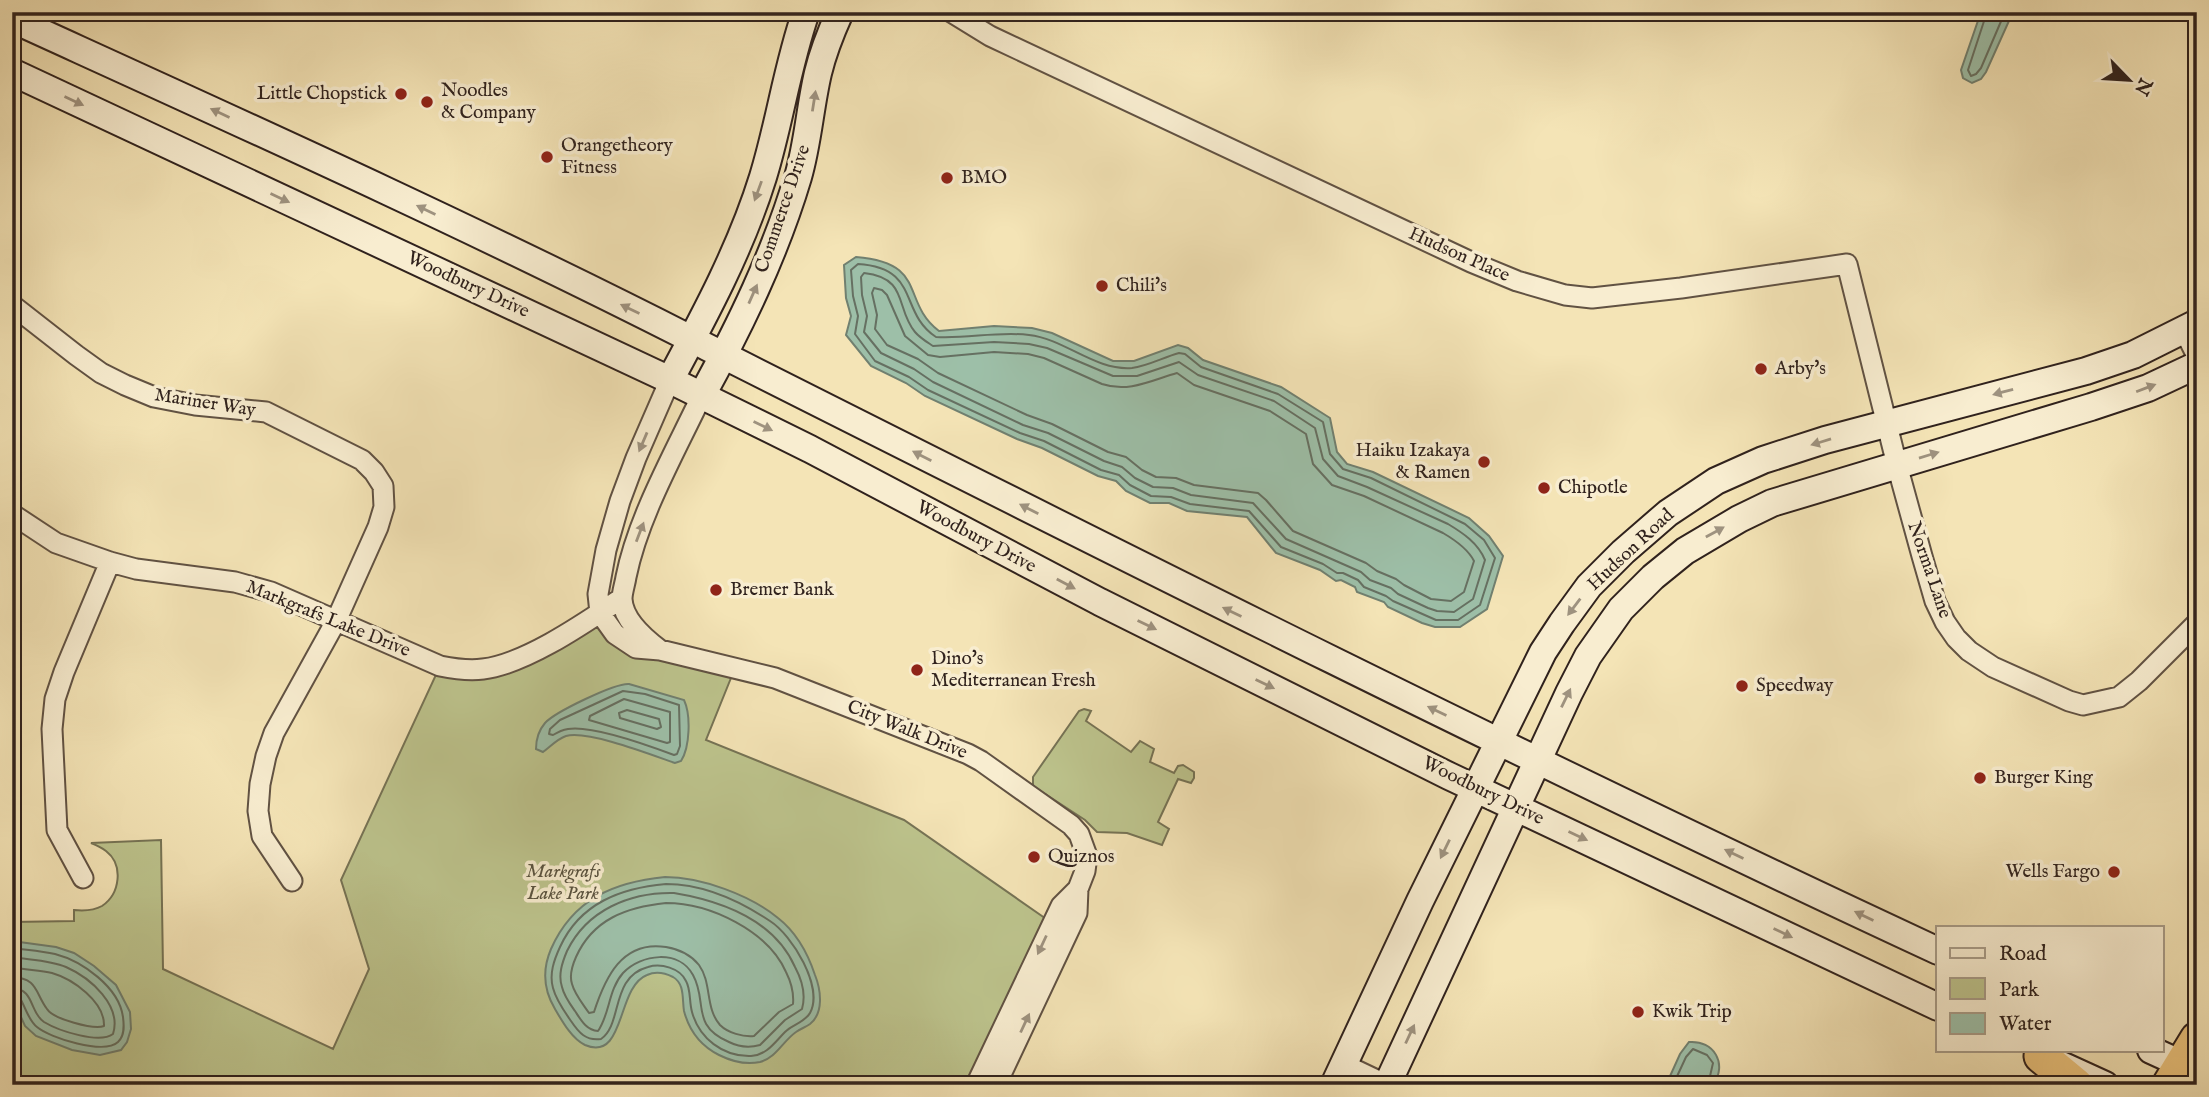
<svg xmlns="http://www.w3.org/2000/svg" width="2209" height="1097" font-family="'IM FELL English',serif">
<rect width="100%" height="100%" fill="#f4e4b6"/>
<filter id="stains"><feTurbulence type="fractalNoise" baseFrequency=".00286" numOctaves="4"/><feColorMatrix values="0 0 0 0 .2 0 0 0 0 .09 0 0 0 0 .02 0 0 0 .5 -.17"/></filter>
<radialGradient id="worn" r=".72"><stop offset=".6" stop-color="#630" stop-opacity="0"/><stop offset="1" stop-color="#630" stop-opacity=".3"/></radialGradient>
<path fill="#bdc48d" stroke="#767355" stroke-width="2" d="M600,613L615,634L735,668L706,740L904,820L1052,923L976,1085H12V922L74,921V910C84,911 93,911 102,906C120,894 124,865 106,851C102,848 96,845 91,843L161,840L163,969L333,1049L369,969L341,880L440,666L470,670Z
M1084,709L1091,711L1086,721L1131,752L1140,741L1154,749L1150,762L1174,773L1178,766L1183,765L1194,772V778L1191,783L1178,779L1158,822L1169,829L1162,845L1127,833L1097,832L1085,820L1033,786V777L1079,711Z"/>
<path fill="#9dbfa8" stroke="#718070" stroke-width="2" d="M1981,12H2013L1986,72L1981,79L1972,83L1963,78L1961,70Z
M856,257C929,263 900,301 939,331L994,326L1032,328L1052,333L1113,361H1134L1178,345L1188,348L1203,360L1281,387L1330,418L1337,452L1347,464L1373,472L1469,518L1489,536L1503,556L1487,609L1460,627H1435L1422,623L1388,607L1384,602L1357,592L1355,587L1341,580L1336,581L1320,570L1276,553L1247,517L1187,511L1169,503H1150L1126,491L1116,481L1098,476L1042,448L1017,439L925,396L906,383L871,366L846,335L851,316L846,298L844,265Z
M629,684L684,700C691,715 690,747 681,761L675,763C652,755 588,730 566,736C557,739 550,747 543,752L536,749C536,740 539,730 545,723C555,712 615,683 629,684Z
M665,877C701,877 750,895 778,918C796,932 808,954 815,975C821,990 824,1013 810,1024C806,1027 800,1029 796,1032C783,1041 776,1058 760,1062C746,1065 731,1061 719,1055C701,1046 689,1030 684,1011C682,999 685,984 673,977C665,973 656,971 647,975C616,987 626,1062 585,1045C572,1039 562,1021 555,1009C543,989 542,970 551,949C573,899 614,882 665,877Z
M12,941L56,947L74,953L94,966L116,985L130,1012L131,1029L127,1042L121,1050L100,1055L72,1050L36,1036L25,1026L12,997Z
M1689,1042C1714,1040 1728,1064 1713,1085H1666L1680,1054Z"/>
<g fill="none" stroke-linecap="round" stroke-linejoin="round">
<path stroke="#667062" stroke-width="2" d="M1987,12L1968,70L1971,76L1976,74L1981,68L2005,12
M858,264C921,268 898,312 936,337C967,339 998,331 1029,335C1065,339 1095,371 1132,368C1148,366 1164,357 1179,353L1185,354L1201,367L1278,394L1323,422L1330,454L1343,469L1371,478L1465,524L1484,540L1495,558L1480,605L1458,620H1436L1393,601L1386,596L1364,587L1358,580L1343,573H1337L1323,564L1281,547L1249,511L1190,504L1171,497L1151,496L1130,485L1119,475L1101,470L1044,441L1020,433L928,390L909,377L875,361L855,334L858,316L853,296L851,270Z
M864,273C909,278 895,308 915,332C920,338 927,342 933,346L994,342L1029,344L1047,348L1113,376H1137L1179,362L1198,375L1274,401L1315,428L1323,459L1338,476L1367,487L1448,524C1463,533 1478,543 1485,560L1473,599L1454,612L1437,611L1428,608L1398,594L1391,588L1370,580L1361,572L1286,539L1253,503L1191,495L1173,488L1153,487L1135,478L1122,467L1104,461L1048,433L1023,425L933,382L914,369L881,353L864,332L867,316L862,295L861,277Z
M874,288L882,290L887,295L905,336L928,355L940,357L994,352L1028,354L1044,358L1102,384C1129,393 1152,380 1177,373L1194,385L1270,411L1306,434L1313,464L1332,485L1364,496L1443,533C1455,540 1468,549 1474,561L1464,592L1451,601L1431,599L1404,585L1396,579L1377,571L1366,563L1293,531L1266,500L1258,493L1194,485L1176,478L1156,477L1142,470L1126,457L1108,452L1052,424L1027,415L938,373L918,359L887,345L875,329L877,315L872,293Z
M623,691L645,694L679,705L680,746L677,754L674,755C650,746 592,725 568,729C562,730 558,732 553,735L549,734L550,729L560,720Z
M624,699L670,712V742L667,743L589,720L590,716Z
M627,710L659,719L661,727L657,729L620,718L619,713Z
M666,884C703,884 740,901 770,921C792,935 824,987 810,1013C805,1022 792,1025 785,1032C775,1042 767,1055 751,1056C723,1057 699,1038 692,1012C689,1001 691,990 686,981C680,968 661,963 648,967C610,977 623,1024 601,1039C586,1041 579,1033 571,1021C564,1011 556,1000 553,988C549,974 554,960 560,947C580,903 621,888 666,884Z
M674,893C722,901 774,920 795,967C802,980 806,995 802,1009L785,1020L760,1045C749,1048 739,1047 729,1042C690,1025 708,1002 693,975C679,949 641,954 623,973C608,990 610,1014 598,1031C586,1030 581,1020 575,1011C570,1004 564,996 562,987C558,975 562,963 567,951C587,910 630,892 674,893Z
M666,903C710,903 768,931 786,972C791,982 794,993 793,1004L779,1012L754,1036C743,1037 728,1033 720,1025C705,1008 712,983 699,965C691,955 678,949 666,947C622,940 605,978 594,1012L589,1013C583,1004 575,995 572,984C569,975 572,966 576,957C593,919 627,907 666,903Z
M12,948C26,950 41,951 55,954C82,961 119,987 123,1017C124,1025 125,1036 118,1042C104,1055 50,1038 37,1027C29,1021 26,1009 21,1000L12,997
M12,957C30,960 50,960 66,967C91,978 122,1006 113,1034C99,1044 59,1031 44,1022C29,1012 35,989 12,988
M12,967C25,970 39,970 52,973C73,979 105,1002 104,1026C94,1030 53,1019 47,1009C35,993 38,978 12,977
M1673,1085L1686,1057L1693,1049L1707,1055L1713,1063L1708,1085"/>
<g stroke="#615243" stroke-width="23">
<path id="street" d="M951,12L990,36L1471,262L1517,281L1565,295L1592,298L1681,288L1847,264L1897,465L1922,556L1935,601L1945,622L1956,638L1969,651L1993,667L2069,701L2083,705L2119,697L2139,681L2197,623
M12,305L76,355L101,373L125,385L154,397L195,405L266,412L362,460L374,472L383,486L384,507L378,527L336,621L274,733L266,756L260,784L258,811L262,836L292,881
M2184,330L2197,356
M670,380L636,458L620,501L606,550L598,594L600,613L615,634L636,648L660,650L775,678L968,754L981,761L1071,825L1079,834L1087,856L1085,871L1078,889L1077,913L996,1085
M12,514L56,543L110,562L136,569L235,582L271,592L440,666C455,669 469,671 483,669C526,664 586,622 622,598
M660,650C644,638 623,620 622,599C622,592 625,584 626,577C638,517 675,452 701,397
M83,878L57,830L52,729L55,699L64,672L110,562
M1343,1064L1387,1085
M976,1085L1061,906L1078,889"/>
</g>
<g stroke="#30221d" stroke-width="30">
<path id="secondary" d="M12,19C240,123 469,226 693,340C1106,548 1518,756 1938,951
M12,72L670,380L810,449L1100,602L1449,776L1938,1007
M670,380C705,315 741,248 763,177C780,122 787,66 806,12
M701,397C740,326 775,254 798,177C808,143 810,107 818,73C823,52 831,32 840,12
M2151,1050L2197,1071
M2059,1064L2105,1085
M1334,1085L1420,901L1543,652L1562,623L1589,586L1623,552L1668,513L1716,481L1763,460L1825,440L2086,371L2133,355L2197,323
M1387,1085L1569,693L1588,656L1621,609L1653,577L1685,551L1739,519L1772,503L2091,407L2148,388L2197,365"/>
</g>
<g stroke="#30221d" stroke-width="37">
<path id="highway" d="M2041,1056L2076,1085
M2169,1085L2197,1039"/>
</g>
<use href="#street" stroke="#f8edd0" stroke-width="19"/>
<use href="#secondary" stroke="#f8edd0" stroke-width="26"/>
<use href="#highway" stroke="#eac27b" stroke-width="33"/>
</g>
<defs><path id="oneway-solid" d="M-6-.8H1V-3.2L6.5 0L1 3.2V.8H-6Z" transform="scale(1.75)"/></defs>
<g fill="#9e927f">
<use href="#oneway-solid" transform="translate(74 101) rotate(25)"/>
<use href="#oneway-solid" transform="translate(814 101) rotate(-81)"/>
<use href="#oneway-solid" transform="translate(220 113) rotate(-155)"/>
<use href="#oneway-solid" transform="translate(758 191) rotate(110)"/>
<use href="#oneway-solid" transform="translate(280 198) rotate(25)"/>
<use href="#oneway-solid" transform="translate(426 210) rotate(-154)"/>
<use href="#oneway-solid" transform="translate(753 294) rotate(-66)"/>
<use href="#oneway-solid" transform="translate(630 309) rotate(-154)"/>
<use href="#oneway-solid" transform="translate(2146 388) rotate(-21)"/>
<use href="#oneway-solid" transform="translate(2003 392) rotate(165)"/>
<use href="#oneway-solid" transform="translate(763 426) rotate(26)"/>
<use href="#oneway-solid" transform="translate(643 442) rotate(113)"/>
<use href="#oneway-solid" transform="translate(1821 442) rotate(163)"/>
<use href="#oneway-solid" transform="translate(1929 455) rotate(-17)"/>
<use href="#oneway-solid" transform="translate(922 456) rotate(-153)"/>
<use href="#oneway-solid" transform="translate(1029 509) rotate(-153)"/>
<use href="#oneway-solid" transform="translate(640 532) rotate(-69)"/>
<use href="#oneway-solid" transform="translate(1715 532) rotate(-29)"/>
<use href="#oneway-solid" transform="translate(1066 584) rotate(28)"/>
<use href="#oneway-solid" transform="translate(1574 607) rotate(127)"/>
<use href="#oneway-solid" transform="translate(1232 612) rotate(-154)"/>
<use href="#oneway-solid" transform="translate(1147 625) rotate(26)"/>
<use href="#oneway-solid" transform="translate(1265 684) rotate(26)"/>
<use href="#oneway-solid" transform="translate(1566 698) rotate(-64)"/>
<use href="#oneway-solid" transform="translate(1437 711) rotate(-154)"/>
<use href="#oneway-solid" transform="translate(1578 836) rotate(25)"/>
<use href="#oneway-solid" transform="translate(1445 849) rotate(116)"/>
<use href="#oneway-solid" transform="translate(1734 854) rotate(-154)"/>
<use href="#oneway-solid" transform="translate(1864 916) rotate(-154)"/>
<use href="#oneway-solid" transform="translate(1783 933) rotate(26)"/>
<use href="#oneway-solid" transform="translate(1042 945) rotate(115)"/>
<use href="#oneway-solid" transform="translate(1025 1023) rotate(-65)"/>
<use href="#oneway-solid" transform="translate(1410 1034) rotate(-65)"/>
</g>
<g fill="#8f2418" stroke="#f8edd0" stroke-width="2.5">
<circle cx="401" cy="94" r="7"/>
<circle cx="427" cy="102" r="7"/>
<circle cx="547" cy="157" r="7"/>
<circle cx="947" cy="178" r="7"/>
<circle cx="1102" cy="286" r="7"/>
<circle cx="1761" cy="369" r="7"/>
<circle cx="1484" cy="462" r="7"/>
<circle cx="1544" cy="488" r="7"/>
<circle cx="716" cy="590" r="7"/>
<circle cx="917" cy="670" r="7"/>
<circle cx="1742" cy="686" r="7"/>
<circle cx="1980" cy="778" r="7"/>
<circle cx="1034" cy="857" r="7"/>
<circle cx="2114" cy="872" r="7"/>
<circle cx="1638" cy="1012" r="7"/>
</g>
<g text-anchor="middle" dominant-baseline="central" stroke-width="7" stroke-linejoin="round" paint-order="stroke">
<g font-size="19" fill="#30221d" stroke="#f8edd0" text-anchor="start">
<text x="441" y="91">Noodles<tspan x="441" dy="22">&amp; Company</tspan></text>
<text x="387" y="94" text-anchor="end">Little Chopstick</text>
<text x="561" y="146">Orangetheory<tspan x="561" dy="22">Fitness</tspan></text>
<text x="961" y="178">BMO</text>
<text x="1116" y="286">Chili's</text>
<text x="1775" y="369">Arby's</text>
<text x="1470" y="451" text-anchor="end">Haiku Izakaya<tspan x="1470" dy="22">&amp; Ramen</tspan></text>
<text x="1558" y="488">Chipotle</text>
<text x="730" y="590">Bremer Bank</text>
<text x="931" y="659">Dino's<tspan x="931" dy="22">Mediterranean Fresh</tspan></text>
<text x="1756" y="686">Speedway</text>
<text x="1994" y="778">Burger King</text>
<text x="1048" y="857">Quiznos</text>
<text x="2100" y="872" text-anchor="end">Wells Fargo</text>
<text x="1652" y="1012">Kwik Trip</text>
</g>
<g font-size="19" fill="#30221d" stroke="#f8edd0">
<text transform="translate(783 209) rotate(-71)">Commerce Drive</text>
<text transform="translate(1459 255) rotate(24)">Hudson Place</text>
<text transform="translate(468 285) rotate(25)">Woodbury Drive</text>
<text transform="translate(205 403) rotate(9)">Mariner Way</text>
<text transform="translate(976 537) rotate(28)">Woodbury Drive</text>
<text transform="translate(1631 550) rotate(-43)">Hudson Road</text>
<text transform="translate(1929 570) rotate(71)">Norma Lane</text>
<text transform="translate(328 619) rotate(22)">Markgrafs Lake Drive</text>
<text transform="translate(907 730) rotate(22)">City Walk Drive</text>
<text transform="translate(1483 791) rotate(26)">Woodbury Drive</text>
</g>
<g font-size="19" font-style="italic" fill="#5a533f" stroke="#f8edd0">
<text x="563" y="872">Markgrafs<tspan x="563" dy="22">Lake Park</tspan></text>
</g>
</g>
<rect width="2209" height="1097" fill="none" stroke="#f4e4b6" stroke-width="42"/>
<rect x="14" y="14" width="2181" height="1069" fill="none" stroke="#30221d" stroke-width="3.5"/>
<rect x="21" y="21" width="2167" height="1055" fill="none" stroke="#30221d" stroke-width="2"/>
<rect x="1936" y="926" width="228" height="126" fill="#f8edd0" stroke="#a89c88" stroke-width="2"/>
<rect x="1950" y="948" width="35" height="10" fill="#f8edd0" stroke="#a89c88" stroke-width="2"/>
<text x="1999" y="960" font-size="21" fill="#30221d">Road</text>
<rect x="1950" y="978" width="35" height="21" fill="#bdc48d" stroke="#a89c88" stroke-width="2"/>
<text x="1999" y="996" font-size="21" fill="#30221d">Park</text>
<rect x="1950" y="1013" width="35" height="21" fill="#9dbfa8" stroke="#a89c88" stroke-width="2"/>
<text x="1999" y="1030" font-size="21" fill="#30221d">Water</text>
<g transform="translate(2129 80) rotate(115)" stroke="#f8edd0" stroke-width="5" paint-order="stroke">
<path d="M0-5L12 26L0 18L-12 26Z" fill="#30221d"/>
<text y="-10" font-size="19" font-weight="bold" text-anchor="middle" fill="#30221d">N</text>
</g>
<rect width="100%" height="100%" filter="url(#stains)"/>
<rect width="100%" height="100%" fill="url(#worn)"/>
</svg>
